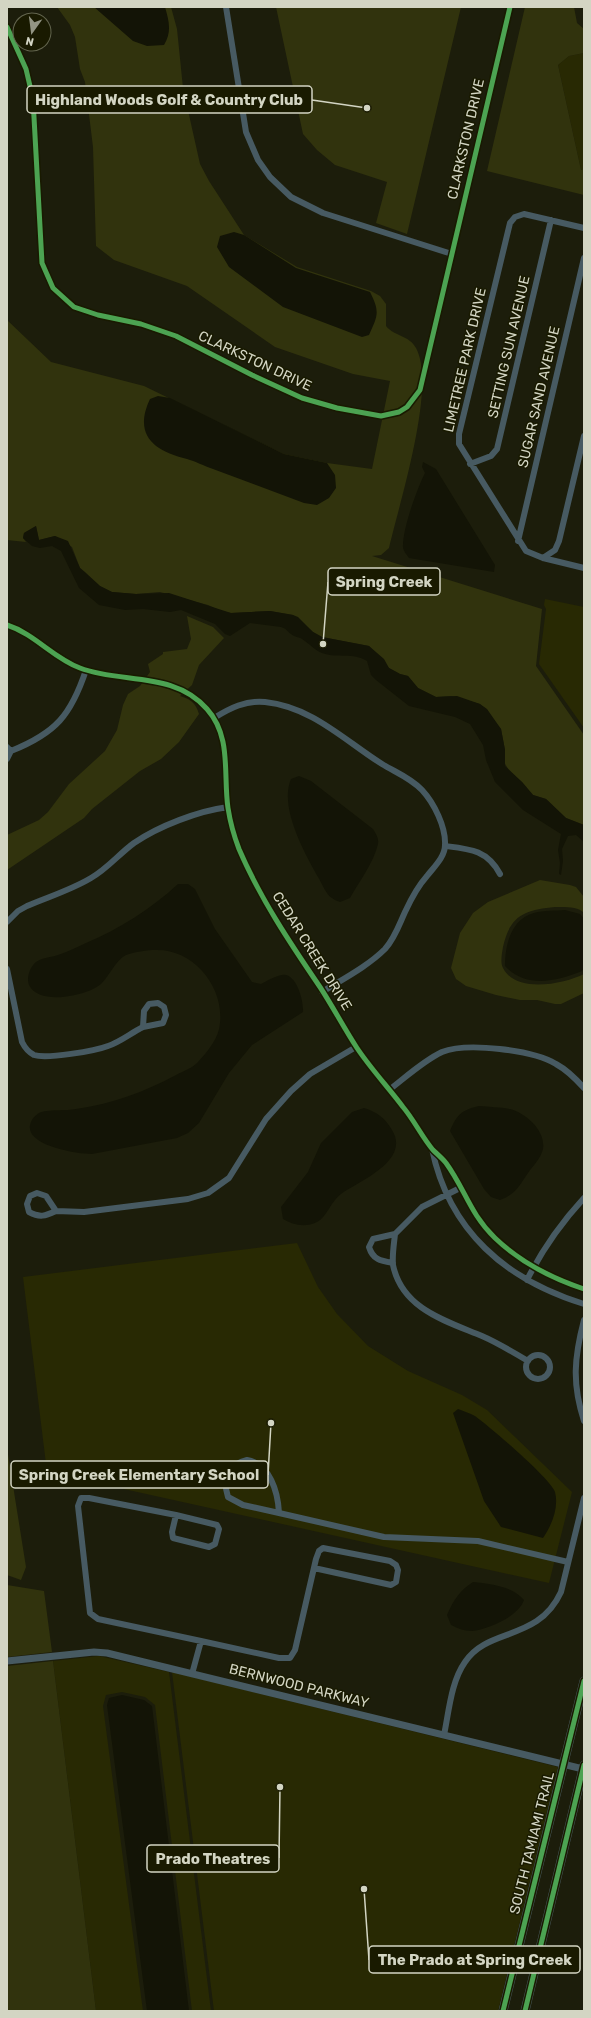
<svg xmlns="http://www.w3.org/2000/svg" width="591" height="2018" font-family="Rubik,sans-serif">
<rect width="100%" height="100%" fill="#1c1d0b"/>
<path fill="#282903" d="M584,53V169L581,170L558,65L569,56Z
M545,599L584,607V728L539,664L546,609L544,605Z
M297,1243L318,1287L337,1314L368,1346L408,1371L462,1395L487,1410L572,1492L549,1583L47,1472L23,1277Z
M99,1656L169,1672L211,2011H192L155,1705L145,1697L122,1692L106,1695L103,1706L143,2011H96L53,1661Z
M172,1672L558,1767L498,2011H214Z"/>
<path fill="#31330d" d="M57,7H171L177,29L183,88L200,164L209,181L244,235L297,267L371,291L380,296L386,304V326C395,337 409,335 416,348C437,386 399,504 389,548L381,555L372,556L542,609L536,666L584,735V825L566,818L546,799L533,795L522,782L510,772L504,762L505,750L501,729L480,704L451,696L436,697L418,688L408,676L400,674L389,668L369,646L322,637L313,632L293,615L270,611L231,613L221,611L208,605L160,592L136,594L112,592L100,586L85,572L80,568L72,547L55,536L39,540L36,526L24,533L23,538L26,542L7,540V320L51,362L144,386L284,454L327,463L372,469L390,381L353,374L275,347L187,286L114,260L96,246L93,147L85,82L80,69L75,37L70,25Z
M276,7H461L407,234L376,223L387,182L335,165L317,150L303,134Z
M525,7H574L577,23L584,29V53L569,56L558,65L581,170L584,169V195L487,171Z
M187,616L213,627L224,638L199,665L192,685L180,696C190,699 196,703 199,714L179,742L161,759L140,771L92,809L84,818L7,870V835L39,820L48,812L69,784L105,751L117,730L123,705L128,694L140,686L150,672L148,664L163,654V652L187,649L191,639Z
M540,880L570,885L576,887L584,897V913C578,906 564,907 555,907C525,910 510,915 503,947C502,953 500,963 503,968C516,994 564,984 584,974V993L561,1004H555L537,1000H520L496,995L466,986L456,979L451,968L460,933L473,913L488,902Z
M7,1448L26,1567L21,1580L7,1575Z
M7,1585L44,1591L52,1652L7,1657Z
M53,1661L96,2011H7V1666Z"/>
<path fill="#131406" d="M94,7H165C169,21 172,32 164,45L147,46L133,41Z
M234,232L244,235L296,268L370,292C380,312 378,315 369,335L362,337L283,307L229,267L217,247L220,236Z
M158,396L170,398L284,454L327,463L335,475L336,488L329,498L317,505L304,503L213,469C204,466 195,461 187,459C154,451 133,435 150,399Z
M423,462L436,469L495,565L494,572L409,558C407,555 404,552 403,548C402,530 417,489 425,473L422,467Z
M36,526L39,540L55,536L68,541L80,568L100,586L112,592L136,594L169,593L231,613L270,611L293,615L298,617L313,632L322,637L369,646L384,659L389,668L400,674L408,676L418,688L436,697L457,696L480,704L487,709L501,729L505,750V766L522,782L533,795L546,799L566,818L584,825V842L576,835L568,836L562,849L563,861L561,875L559,874L560,863L558,850L561,834L523,810L495,782L486,760L483,745L470,724L455,717L409,706L376,680L371,675L367,661C352,652 340,659 322,653C314,650 310,644 302,639C299,637 294,637 291,634C287,631 287,629 281,627L250,623L230,636L225,634L215,624L181,610L170,612L143,609L125,610L99,605L79,588L61,551L52,546L40,548L32,546L23,538L24,533Z
M299,776L311,781L373,829C376,834 379,838 378,844C374,862 359,882 350,898L340,902C338,901 334,900 332,898C326,895 322,883 318,877C304,852 279,807 291,779Z
M178,884H188L195,889L215,929L252,982L261,984C267,981 275,976 282,975C296,972 304,1001 303,1012L252,1045L229,1073L199,1123L188,1133L177,1138L92,1154C77,1154 26,1146 30,1125C31,1120 34,1116 39,1113C47,1109 67,1111 76,1109C112,1104 144,1092 176,1075C183,1071 193,1068 198,1062C208,1051 219,1038 220,1023C224,986 193,949 156,950C147,950 134,952 126,955C115,961 110,975 101,984C87,996 39,1006 29,985C26,978 30,967 36,962C41,958 52,957 58,955C67,952 77,947 86,943C119,929 151,909 178,884Z
M565,910L580,914L584,919V968L582,971C557,981 526,989 505,966C505,945 511,919 534,913C544,910 556,911 565,910Z
M479,1106C489,1107 500,1107 510,1109C526,1113 546,1131 543,1149C541,1158 533,1166 528,1173C519,1186 516,1194 500,1200L491,1197L484,1189L450,1131C457,1114 462,1110 479,1106Z
M364,1108C377,1112 385,1118 392,1130C411,1161 359,1181 341,1194C331,1201 327,1217 317,1222C305,1228 293,1225 283,1219L281,1207L308,1172L321,1143L352,1112Z
M458,1409C463,1411 470,1413 475,1416C489,1426 551,1479 555,1492C559,1507 552,1525 543,1538L501,1527L484,1501L453,1413Z
M473,1582C491,1584 512,1586 524,1600C518,1617 488,1629 472,1631C464,1631 457,1628 451,1625L447,1615C453,1601 460,1590 473,1582Z
M122,1695L144,1700L152,1706L189,2011H147L107,1705L109,1698Z"/>
<g fill="none" stroke-linecap="round" stroke-linejoin="round">
<path stroke="#475a62" stroke-width="6" d="M226,7L246,132L258,160L270,177L291,197L323,213L452,254
M7,27L26,69L33,99L42,263L53,288L74,307L98,315L141,324L176,336L252,375L302,398L337,408L381,416L399,412L407,407L420,390L510,7
M584,228L524,214L515,217L510,223L459,434V444L526,551L543,558L584,568
M470,464L491,456L497,449L551,220
M518,541L584,258
M543,558L555,550L559,541L584,436
M7,625C35,634 53,658 80,668C122,684 174,671 207,709C232,737 223,774 228,808C230,821 234,836 239,849C260,898 290,943 320,987C333,1007 344,1028 357,1048C371,1069 388,1087 403,1107C414,1120 422,1137 433,1150C437,1154 442,1158 446,1163C465,1189 470,1214 495,1238C520,1262 551,1278 584,1289
M214,718C230,708 246,700 265,702C312,707 344,740 382,764C395,772 411,778 422,790C434,803 446,827 445,845C445,857 434,867 427,876C418,886 411,899 405,912C399,925 395,938 385,949C368,966 343,979 322,992
M7,747L11,751L7,759
M11,751C56,733 71,715 86,670
M445,846C470,849 487,850 500,874
M7,922L18,911L27,906C48,897 71,890 91,878C107,869 119,854 134,843C159,826 198,811 228,807
M7,969L22,1042C25,1048 28,1052 34,1055C47,1059 95,1051 108,1046C120,1042 131,1033 143,1027
M158,1003L164,1007L166,1015L163,1023L143,1027L144,1011L149,1004Z
M389,1090C406,1077 423,1061 442,1052C467,1042 533,1050 556,1064C567,1070 576,1079 584,1088
M432,1149C449,1231 506,1280 584,1304
M460,1188L422,1207L395,1234C394,1244 392,1255 393,1265C402,1309 446,1321 482,1336C498,1343 513,1352 528,1361
M37,1193L46,1196L56,1211C45,1216 40,1218 29,1212L27,1204L30,1196Z
M56,1211L84,1212L188,1199L208,1193L229,1178L266,1119L291,1091L310,1074L356,1047
M393,1263C381,1261 373,1260 369,1247L373,1239L395,1234
M527,1280C542,1250 561,1223 584,1198
M584,1320C574,1358 572,1384 584,1421
M526 1367a12 12 0 1 1 24 0a12 12 0 1 1-24 0Z
M247,1460C270,1464 278,1492 279,1513L243,1505L228,1497C222,1478 227,1465 247,1460Z
M279,1513L384,1537L478,1541L568,1562
M176,1515L217,1525L219,1529L215,1544L209,1547L173,1538L172,1532L176,1515L89,1498H81L78,1506L90,1613L98,1619L201,1641L192,1674
M201,1641L279,1658H290L295,1650L316,1559L319,1551L323,1548L390,1561L396,1565L398,1570L396,1582L391,1585L314,1568
M444,1735C449,1711 451,1682 465,1662C488,1627 538,1642 561,1592L584,1498"/>
<path stroke="#475a62" stroke-width="7" d="M7,1661L94,1652L107,1653L583,1769"/>
<path stroke="#48595c" stroke-width="9" d="M503,2011L584,1681
M525,2011L584,1765"/>
<g stroke="#191a00" stroke-width="8">
<path id="cycleway" d="M7,27L26,69L33,99L42,263L53,288L74,307L98,315L141,324L176,336L252,375L302,398L337,408L381,416L399,412L407,407L420,390L510,7
M7,625C35,634 53,658 80,668C122,684 174,671 207,709C232,737 223,774 228,808C230,821 234,836 239,849C260,898 290,943 320,987C333,1007 344,1028 357,1048C371,1069 388,1087 403,1107C414,1120 422,1137 433,1150C437,1154 442,1158 446,1163C465,1189 470,1214 495,1238C520,1262 551,1278 584,1289
M503,2011L584,1681
M525,2011L584,1765"/>
</g>
<use href="#cycleway" stroke="#4ca352" stroke-width="5"/>
</g>
<g text-anchor="middle" dominant-baseline="central" stroke-width="3" stroke-linejoin="round" paint-order="stroke">
<g font-size="14" fill="#d3d5c3" stroke="#191a00">
<text transform="translate(466 139) rotate(-77)">CLARKSTON DRIVE</text>
<text transform="translate(509 347) rotate(-77)">SETTING SUN AVENUE</text>
<text transform="translate(465 360) rotate(-77)">LIMETREE PARK DRIVE</text>
<text transform="translate(255 361) rotate(25)">CLARKSTON DRIVE</text>
<text transform="translate(539 397) rotate(-77)">SUGAR SAND AVENUE</text>
<text transform="translate(312 951) rotate(58)">CEDAR CREEK DRIVE</text>
<text transform="translate(299 1686) rotate(14)">BERNWOOD PARKWAY</text>
<text transform="translate(532 1843) rotate(-76)">SOUTH TAMIAMI TRAIL</text>
</g>
</g>
<path fill="none" stroke="#d3d5c3" stroke-width="1.5" d="M367 108L312 100M323 644L328 582M271 1423L268 1475M280 1787L279 1858M364 1889L369 1960"/>
<g fill="#d3d5c3" stroke="#191a00" stroke-width="1.5">
<circle cx="367" cy="108" r="4"/>
<circle cx="323" cy="644" r="4"/>
<circle cx="271" cy="1423" r="4"/>
<circle cx="280" cy="1787" r="4"/>
<circle cx="364" cy="1889" r="4"/>
</g>
<g fill="#191a00" stroke="#d3d5c3" stroke-width="1.5">
<rect x="27" y="86" width="285" height="27" rx="4"/>
<rect x="328" y="568" width="112" height="27" rx="4"/>
<rect x="11" y="1461" width="257" height="27" rx="4"/>
<rect x="147" y="1845" width="132" height="27" rx="4"/>
<rect x="369" y="1946" width="211" height="27" rx="4"/>
</g>
<g font-size="15" text-anchor="middle" font-weight="bold" fill="#d3d5c3">
<text x="169" y="105">Highland Woods Golf &amp; Country Club</text>
<text x="384" y="587">Spring Creek</text>
<text x="139" y="1480">Spring Creek Elementary School</text>
<text x="213" y="1864">Prado Theatres</text>
<text x="475" y="1965">The Prado at Spring Creek</text>
</g>
<rect width="591" height="2018" fill="none" stroke="#d3d5c3" stroke-width="16"/>
<g transform="translate(32 32) rotate(194)"><circle r="19" fill="#191a00" stroke="#63654e"/>
<path d="M0-3L7 15L0 10L-7 15Z" fill="#939583"/>
<text y="-6" font-size="11" font-weight="bold" text-anchor="middle" fill="#d3d5c3">N</text>
</g>
</svg>
